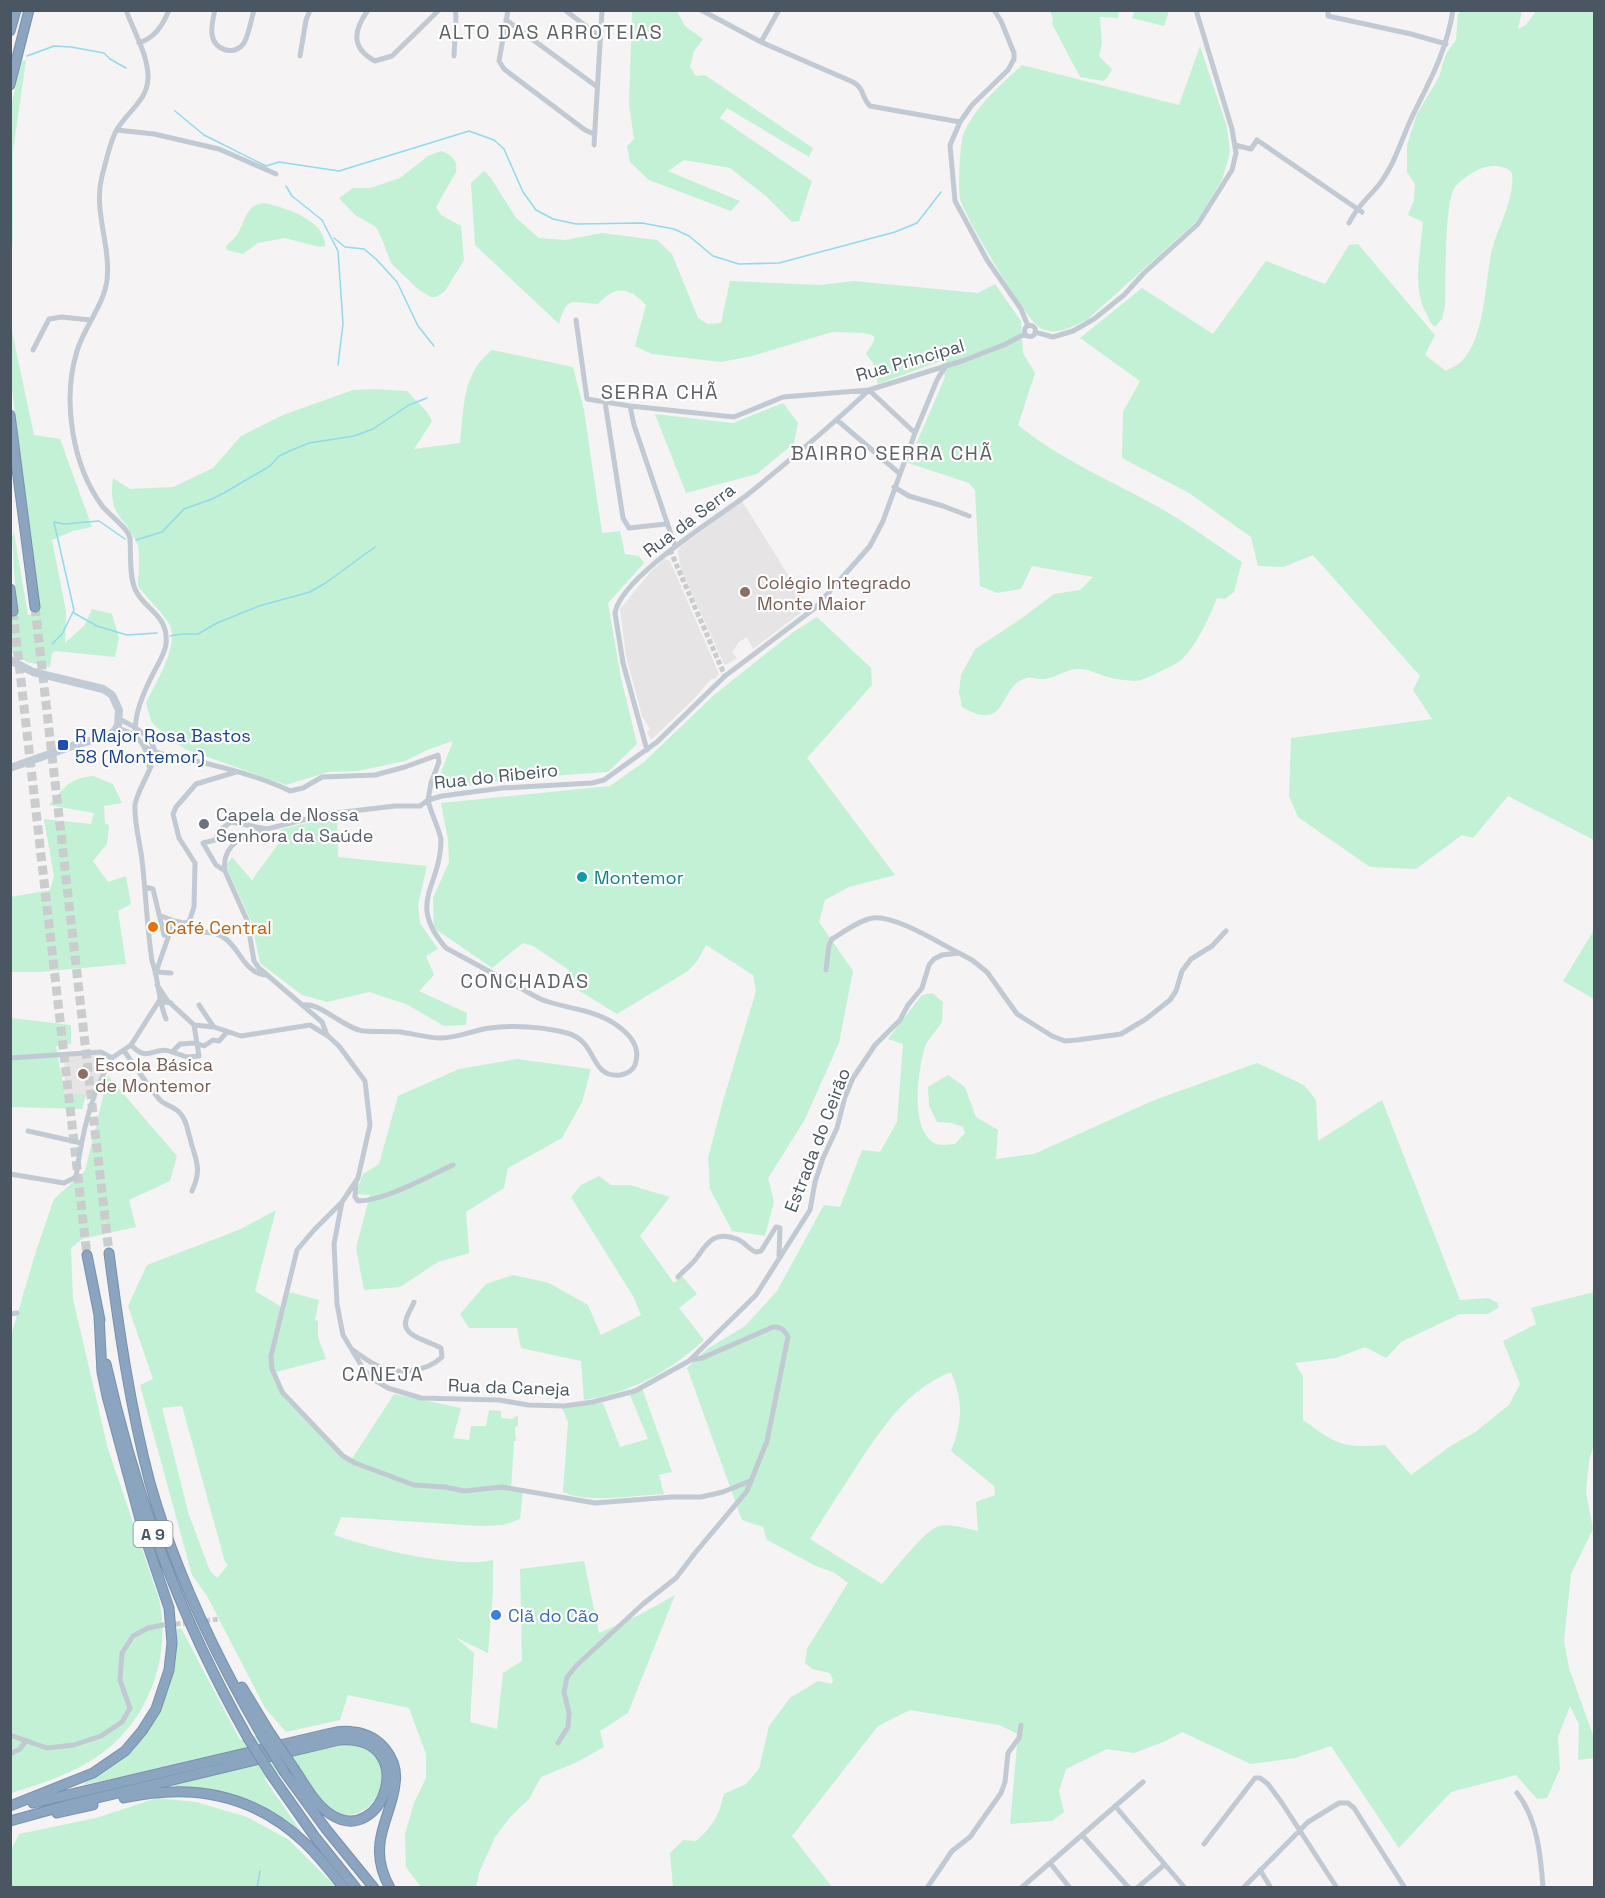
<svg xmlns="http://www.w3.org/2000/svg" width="1605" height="1898" font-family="'Space Grotesk',sans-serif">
<rect width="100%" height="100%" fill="#f5f3f3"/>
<path fill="#e6e4e5" d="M742,501L808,607L753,649L747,637L739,642L732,652L737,658L726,665L724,664L681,569L678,552L679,548Z
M665,559L670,561L719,674L715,679H711L694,699L651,740L647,733L650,729L642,716L626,656L620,609L651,571Z
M101,1055L106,1059L107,1063L93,1095L65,1096L64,1056Z"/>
<path fill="#c3f1d5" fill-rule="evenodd" d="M1135,10H1169V11L1164,26L1132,18Z
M632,11H677L685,26L703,39L694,51L690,67L696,76L705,75L813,148L809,157L727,108L720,118L812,181L799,221L792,222L766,196L730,168L684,160L668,171L740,201L731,211L649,180L630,162L627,146L634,139L629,104Z
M1050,11H1119L1118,18L1100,17L1102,44L1099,56L1112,69L1107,78L1103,81L1080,77L1052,24L1053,19Z
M1461,11H1522L1518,29L1526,25L1536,11H1594V840L1508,796L1473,838L1462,835L1416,869L1370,867L1298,817L1289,796L1291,738L1432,719L1413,690L1420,676L1313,555L1283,567L1258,566L1251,537L1189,493L1122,458L1123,412L1140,381L1080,338L1142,288L1213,334L1266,261L1325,284L1349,245L1358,244L1435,335L1425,355L1446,371C1451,368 1458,365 1462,361C1485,337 1485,284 1491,254C1497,227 1515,201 1512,173C1507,166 1494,165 1486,167C1477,169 1461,179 1455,187C1444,203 1446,283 1445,306L1442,319L1435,327C1428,322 1429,317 1425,311C1412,285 1421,250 1423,222L1408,215L1414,200L1415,184L1407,172V145L1417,114L1439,77L1446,54L1456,40L1458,14Z
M1200,46L1227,127L1230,152L1222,180L1197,221L1088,319C1074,326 1056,337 1040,328C1026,320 965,217 960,199C958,189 960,144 963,135C975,106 1000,86 1022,65L1179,105Z
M26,60L13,151V235L11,266V105L22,61Z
M441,151C452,155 458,160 456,172L436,207L441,215L461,226L464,260L445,291L436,297H431L419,290L391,263L382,239L376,227L355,215L339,198L353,188H370L400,178L428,156Z
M484,171L491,178L516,218L539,238L565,240L602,233L657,240L672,254L698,318L708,324L721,323L730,281L820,285L854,281L978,293L995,284L1021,321L1023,353L1035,373L1018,425C1057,457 1105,478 1149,502C1182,519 1212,542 1242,562L1234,592L1225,599L1217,598C1210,616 1195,649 1180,661C1173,666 1163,670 1155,674C1149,677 1141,681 1134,681C1124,680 1111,679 1102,675C1095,673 1088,669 1080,669C1067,668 1058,677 1045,679C1039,680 1033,677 1027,678C998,684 1009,735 962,707L959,692L961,675L975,649L1022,618L1054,594L1080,590L1093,577L1032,566L1021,589L997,593L980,586L975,490L969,483L908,463L945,377L941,361L878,384L873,363L866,354L874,341V336L865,333L832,332L752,356L721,362L652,354L635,346L646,305C630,288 616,284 598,304C572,303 567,294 559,324L475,245L471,183Z
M264,203C284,207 326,220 325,246L320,247L285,238L258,243L243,254L227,250L226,246C230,242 234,239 237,235C246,221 245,205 264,203Z
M10,322L34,435L60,439L92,527L73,531L52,540L66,611L65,643L85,625L92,609L112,614L119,638L115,657L55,651L52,653L50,667L27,662L11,652V619L17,617L12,537L14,532L28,615L39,613L11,380Z
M492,350L573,367L584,410L602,533L620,531L625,554L639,556L644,563L608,603L621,678L637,744L608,772L508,779L449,789L441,787L438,780L453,741L427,750L405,761L358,771L328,772L286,785L185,749L165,736L151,721L146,703C155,683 182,642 168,622C159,609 147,598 138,586C138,576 141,552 137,543C123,514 108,516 113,478L130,489L173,487L213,468L241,436L283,415L353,390L374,389L407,391L427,412L432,421L414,449L460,443C464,408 462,373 492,350Z
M783,403L798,423L794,443L757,474L686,493L655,414L733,423Z
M817,617L871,668L872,685L807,758L895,875L849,887L825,900L819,922L853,971L839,1043L804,1121L768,1178L774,1202L765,1236L732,1231L710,1189L708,1158L723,1101L756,991L753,975L706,945L697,961L688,971L617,1014L578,990L569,970L533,946L523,943L492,968L434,928L433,898L449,862L448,840L441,803L610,786L644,762L714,695L792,633Z
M93,776L113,784L122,803L104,806L105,823L109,825L107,844L93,861L108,882L126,876L131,904L118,911L126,964L39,972H11V897L50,890L54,876L44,819L91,824L94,813L49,805C65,787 68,779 93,776Z
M337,816L338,857L427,866L418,905L420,923L438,949L426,956L434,975L419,991L467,1013L466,1025L444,1026L406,1004L369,992L327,1002L302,995L260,963L251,921L228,871L227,864L232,857L252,880L279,843L271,837L282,829Z
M1594,930V999L1563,981Z
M932,993L943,1002C942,1007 943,1016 942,1021C939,1029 930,1036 926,1044C918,1067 908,1133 937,1144C942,1146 950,1144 955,1144L965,1133L963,1127L951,1123L937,1122L929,1106L928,1087L948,1075L965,1087L976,1117L998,1130L996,1159L1034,1154L1152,1101L1257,1063L1304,1085L1316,1100L1318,1141L1382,1100L1460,1300L1488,1298L1498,1303V1308L1488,1314H1460L1401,1342L1386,1358L1365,1347L1336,1358L1295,1363L1303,1376V1420C1338,1445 1341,1448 1385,1445L1411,1475L1452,1445L1474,1433L1509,1405L1520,1384L1503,1341L1536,1324L1531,1308L1594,1292V1444L1589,1461L1586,1492L1593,1529L1571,1574L1564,1641L1569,1668L1594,1738V1758L1578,1760L1579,1725L1570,1706L1558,1737L1560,1769L1547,1798L1537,1799L1516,1775L1451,1792L1399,1848L1331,1746L1295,1758L1251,1764L1182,1732L1166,1741L1134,1753L1107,1749L1066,1769L1059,1791L1064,1812L1052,1821L1010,1824L1018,1734L999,1725L910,1710L878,1726L792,1836L832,1887H673L670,1853L683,1840L696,1841C713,1826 719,1816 724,1794L746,1784L759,1769L769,1726L790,1698L818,1681L832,1684L833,1680L830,1673L812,1669L805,1663L807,1649L848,1583L835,1573L816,1566L767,1540L763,1527L742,1520L687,1368L707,1349L745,1326L777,1291L824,1205L840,1207L862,1150L880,1152L897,1122L903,1044L888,1039L922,995ZM951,1372C963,1402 963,1421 951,1451L994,1486L995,1495L976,1502L978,1531C966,1529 949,1522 937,1527C924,1531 893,1572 882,1584L810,1539C825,1515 840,1492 855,1469C881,1429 906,1390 951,1372Z
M11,1018L71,1025V1044L56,1046L65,1095H86L82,1109L11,1107Z
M517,1059L591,1069L582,1102L562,1138L508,1168L504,1188L466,1212L469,1253L438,1262L400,1287L364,1290L356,1248L370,1195L356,1194L363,1174L379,1164L398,1096L459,1069Z
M108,1076L177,1156L170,1181L129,1200L136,1227L82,1239L71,1248L73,1299L108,1449L159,1599C173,1662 144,1731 87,1763C63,1777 37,1785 11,1793V1336L36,1251L54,1199L85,1171Z
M599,1176L611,1185H630L670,1197L640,1236L674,1283L682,1276L697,1294L679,1308L704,1340C670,1371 631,1393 584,1400L581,1361L521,1348L517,1328H469L460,1314L486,1284L513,1275L549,1283L588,1305L601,1335L641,1315L633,1296L571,1197L581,1185Z
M276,1210L255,1291L285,1309L289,1292L319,1300L315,1320L318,1321V1337L326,1359L276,1372L286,1394L344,1455L352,1459L394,1394L461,1408L453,1438L469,1440L471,1426H486L489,1410L501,1411V1418L513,1419L514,1417L518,1416V1426L515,1427L516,1441H514L511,1489L523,1491L520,1519L503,1525L480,1526L341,1517L334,1535C370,1548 457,1569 493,1560V1591L488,1653L455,1637L474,1653L470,1722L497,1729L503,1673L522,1661L520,1569L584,1561L599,1633L639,1615L675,1595L628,1713L600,1731L604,1747L575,1763L541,1777L529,1799L511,1816L495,1837L479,1873L476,1887H421L406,1867L405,1834L414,1803L426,1778V1754L409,1708L348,1695L340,1720L286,1732L265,1708L207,1596L192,1575L140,1385L153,1379L128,1306L147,1265L241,1229ZM182,1406L225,1562L228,1565L217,1578L210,1571L189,1515L162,1408Z
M642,1388L672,1472L659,1475L664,1494C636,1495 588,1504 563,1492L568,1422L562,1408L603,1403L620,1447L648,1439L630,1395Z
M181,1628L240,1740L276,1731L282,1741L83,1785C92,1776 107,1770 118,1762C159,1728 176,1681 177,1629Z
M341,1744C416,1747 374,1836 333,1810C319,1801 310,1783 301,1770L264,1778L304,1836C279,1816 253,1799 221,1792C205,1788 187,1790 170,1785Z
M157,1798L196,1802L247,1817L289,1840L336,1887H11V1850L19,1834L96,1818Z"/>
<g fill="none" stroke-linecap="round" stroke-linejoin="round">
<path stroke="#90daee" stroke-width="1.5" d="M27,56L54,46L71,47L104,53L110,59L126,68
M175,111L204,135L266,166
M266,166L279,162L339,171L469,131L494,140L504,149L523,192L536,210L553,219L576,224L642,223L674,229L689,236L713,256L739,264L779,263L895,232L917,223L941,192
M286,186L292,196L322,220L338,251L343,324L338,365
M334,238L345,247L364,249L376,259L397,282L418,326L434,346
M136,540L162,532L184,509L212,499L224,493L270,466L279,456L292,450L309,443L354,436L373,429L409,405L427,398
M74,613L97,626L127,635L157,633
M170,636L182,634H198L217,623L259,606L310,592L327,582L375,547
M52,644L62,634L74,610L54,522L64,524L99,521L125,539
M257,1888L260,1871"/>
<path stroke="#caccce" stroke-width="5" stroke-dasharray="5 2.5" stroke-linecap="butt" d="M670,550L725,676
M168,1625L220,1619"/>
<path stroke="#caccce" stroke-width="9" stroke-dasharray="9 4.5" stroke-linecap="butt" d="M35,607L109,1253
M13,611L87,1255"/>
<g stroke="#7690ad" stroke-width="11">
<path id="motorway" d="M10,31L16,10
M10,85L29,10
M10,415L35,607
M10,589L13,611
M109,1253C119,1330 130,1407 150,1483C175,1571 215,1655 261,1734
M87,1255L100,1320
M106,1364C137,1500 179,1616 248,1738
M242,1687L270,1733
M285,1773L326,1829L374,1888
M272,1776L315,1837L356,1888
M124,1798C191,1783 253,1794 304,1842C319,1856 331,1872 344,1888
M33,1803L327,1734C336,1732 345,1730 354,1732C380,1735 399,1759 395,1784C393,1805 382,1823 380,1843C378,1859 382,1874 390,1888
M10,1806L93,1773L125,1751L142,1731L156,1709L169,1670L172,1643L169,1608L144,1534L107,1396L102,1372L99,1316
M57,1813L93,1805
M10,1821L68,1805L339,1740C421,1734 384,1850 330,1814C315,1804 305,1785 295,1770"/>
</g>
<path stroke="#c1cad2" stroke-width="5" d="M126,10C134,32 149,57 148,79C147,102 124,114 115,133C109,146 106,162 102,176C93,211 111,245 107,280C104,305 84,327 77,351C62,400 72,466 103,507C111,516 121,523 128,533L130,538C131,554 129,575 135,589C143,609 169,614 166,644C165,653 159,662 155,670C146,687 132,717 136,736
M215,10C213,18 211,27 212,34C213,50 235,57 244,43C249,34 251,20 254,10
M368,10C353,31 351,48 375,61L392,56L439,10
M508,10L499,61L504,69L585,130L594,134
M565,10L600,37
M701,10L761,42L853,82C865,89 861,97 870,106L960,122
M994,10L1001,21L1014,53V59L1008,70L972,105L960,122L950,145L955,201L987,260L1021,309L1028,326
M1328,10V16L1411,34L1446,44
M506,20L596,86
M761,42L779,10
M139,43C155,37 162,27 169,10
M300,56L306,20L310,10
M454,56L456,16L455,10
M117,130L154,134L219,149L276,174
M594,145L602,10
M1235,145L1251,149L1257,140L1362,212
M1349,223C1357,207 1366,200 1377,187C1394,167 1401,140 1412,117C1430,80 1446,53 1453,10
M576,320L587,399L630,406L734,417L783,397L869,390L965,360L1006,344L1025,334
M1024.5 331a5.5 5.5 0 1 1 11 0a5.5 5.5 0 1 1-11 0Z
M1035,332L1053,337L1073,331L1094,319L1124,295L1144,273L1198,224L1232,170L1236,153L1232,129L1196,10
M33,350L49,319L62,317L90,320
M605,402L623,518L629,528L666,524
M630,406L634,425L675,546
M837,420L899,473
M894,487L909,496L943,506L969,516
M119,719C132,725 149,734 154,748C158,762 137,789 135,805C134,823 140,842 142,860C146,894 147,928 152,961C159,980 158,1000 166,1019
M117,728C138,734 147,744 149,766
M145,747C166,758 178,757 200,762C231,769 261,777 290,791L303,788L322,777L375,775L405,767L438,755L439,762L431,783L428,800L442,796L502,788L592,783L604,780L657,742L725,676L815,608L870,546L883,521L915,433L937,380L945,367
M647,750L623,663L615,613C621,577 717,518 747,495C789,461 830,427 869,390L915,433
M267,829L327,814L395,806H420L428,800C430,811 440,831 441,840C441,887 406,902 446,948C470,961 494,974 518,987C527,991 536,998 546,1001C569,1009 595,1010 615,1024C627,1032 640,1045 636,1061C635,1069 628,1074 620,1075C589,1078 598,1041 567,1033C543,1027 515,1025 490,1028C474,1030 458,1038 441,1038C428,1038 414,1034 401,1032C389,1031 377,1032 364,1031C344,1029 321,1002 303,1005
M225,871C221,844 244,835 267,829L231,822L220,830L215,840L203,843L216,865L225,871L241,907L247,920L254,961L259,968L322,1022L327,1035
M145,887L153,889L164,935L168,936
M159,915L174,921L184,923L189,922L194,907L195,863L179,838L173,814L176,807L196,784L236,772
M189,922L195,930C203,933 216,932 223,937C240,947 243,972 265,975
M826,970L829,945L832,939C844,932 859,920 873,918C895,915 939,943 959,953
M156,972L174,921
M156,972L171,973
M157,985L167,1000L194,1025L214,1027L241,1036L310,1025L328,1036L339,1046L365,1081L370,1125L358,1178L342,1202L334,1244L337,1304L343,1335L364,1370L376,1381L388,1388L421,1398L499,1400L528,1405L564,1406L593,1402L635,1391L689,1361L756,1295L810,1210L815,1182L823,1158L837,1128L845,1097L853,1078L875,1045L900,1020L908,1005L922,988L929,965L934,959L942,955L959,953L972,960L987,972L1017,1014L1052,1036L1065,1041L1077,1040L1121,1034L1146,1019L1170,1000L1176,991L1182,971L1191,959L1212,946L1226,931
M199,1005L213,1026
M131,1045C149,1064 153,1045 172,1052L180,1044L195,1043L204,1046L213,1040L219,1041L227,1032
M124,1051C136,1067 147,1085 160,1100C165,1105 174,1107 179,1112C187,1120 187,1129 190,1138C195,1160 203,1167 192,1191
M172,1052L187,1057L199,1056L194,1025
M10,1058L101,1052L112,1058
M112,1058L131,1045L159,1001L171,1003
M28,1131L81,1143
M10,1174L64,1183L76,1177C82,1135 90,1095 112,1058
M356,1183L355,1197L358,1201C387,1200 426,1177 453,1165
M341,1203L314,1230L297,1250L271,1356L272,1369L282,1392L343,1456L355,1463L414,1485L445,1487L464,1491L502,1487L595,1503L672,1497H701L723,1492L750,1481
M678,1277C684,1270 693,1264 698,1256C708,1241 716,1231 737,1239C745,1242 748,1249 756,1252L761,1251L776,1227L780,1228L779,1256
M10,1314L17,1313
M353,1350C361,1356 369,1362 378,1366C396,1375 427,1372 442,1357L441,1348C430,1341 401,1337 406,1320C407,1314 412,1308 414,1302
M10,1735L47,1748L74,1745L101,1736L122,1722L130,1708L120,1680L122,1653L133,1636L148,1628L163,1625
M558,1743L568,1727L569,1713L564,1692L567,1677L577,1665L643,1604L676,1578L695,1553L747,1491L767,1441L788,1337C784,1329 781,1327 773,1327L702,1358L691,1360
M10,1754L20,1749L25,1742
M1517,1793C1537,1818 1541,1856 1543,1888
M1115,1806L1185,1888
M1082,1835L1129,1888
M1204,1844L1255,1778H1260L1268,1784L1282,1803L1337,1888
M1050,1863L1070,1888
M1260,1870L1271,1888
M927,1888L952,1851L970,1837L1001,1793L1005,1782L1008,1753L1019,1738L1021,1725
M1021,1888L1143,1782
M1137,1888L1164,1865
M1243,1888L1308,1822L1339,1803H1348L1354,1808L1405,1888"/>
<path stroke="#c1cbd6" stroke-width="8" d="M10,660L33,672L103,689L112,695L119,710L118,725L114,732L107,736L75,745L10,768"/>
<use href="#motorway" stroke="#8ba5c1" stroke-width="9"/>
<g stroke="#7690ad" stroke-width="11" stroke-linecap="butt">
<path id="motorway-bridge" d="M270,1733L295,1770
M261,1734L285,1773
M248,1738L272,1776"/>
</g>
<use href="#motorway-bridge" stroke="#8ba5c1" stroke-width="9"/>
</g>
<g fill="#8d6e63" stroke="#fff" stroke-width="2">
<circle cx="745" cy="592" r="6"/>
<circle cx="83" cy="1074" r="6"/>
</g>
<rect fill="#1a4fb4" stroke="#fff" stroke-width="2" x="57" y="739" width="12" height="12" rx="3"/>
<circle fill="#6b7280" stroke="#fff" stroke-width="2" cx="204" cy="824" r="6"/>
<circle fill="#0f9aa8" stroke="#fff" stroke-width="2" cx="582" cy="877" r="6"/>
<circle fill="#e8710a" stroke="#fff" stroke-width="2" cx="153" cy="927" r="6"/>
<circle fill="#3f7fe0" stroke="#fff" stroke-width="2" cx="496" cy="1615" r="6"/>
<g text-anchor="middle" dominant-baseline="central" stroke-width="4.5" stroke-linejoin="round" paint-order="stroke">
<rect fill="#fff" stroke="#808990" stroke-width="1.5" x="133.5" y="1521" width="39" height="26" rx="4.5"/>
<g font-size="16" font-weight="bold" fill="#4a5661">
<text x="153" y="1534">A 9</text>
</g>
<g font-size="18" fill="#4a5661" stroke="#fff">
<text transform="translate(910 360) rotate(-16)">Rua Principal</text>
<text transform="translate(689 520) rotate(-37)">Rua da Serra</text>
<text transform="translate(496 776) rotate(-6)">Rua do Ribeiro</text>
<text transform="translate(817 1140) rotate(-69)">Estrada do Ceirão</text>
<text transform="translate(509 1387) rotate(2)">Rua da Caneja</text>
</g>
<g font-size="18" fill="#785e54" stroke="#fff" text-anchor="start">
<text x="757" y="582">Colégio Integrado<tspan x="757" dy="21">Monte Maior</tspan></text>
<text x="95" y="1064">Escola Básica<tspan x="95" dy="21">de Montemor</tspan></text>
</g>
<g font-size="18" fill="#164399" stroke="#fff" text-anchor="start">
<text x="75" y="735">R Major Rosa Bastos<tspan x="75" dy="21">58 (Montemor)</tspan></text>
</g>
<g font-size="18" fill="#5b616d" stroke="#fff" text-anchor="start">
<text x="216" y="814">Capela de Nossa<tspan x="216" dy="21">Senhora da Saúde</tspan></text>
</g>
<g font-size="18" fill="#0d838f" stroke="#fff" text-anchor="start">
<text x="594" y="877">Montemor</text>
</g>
<g font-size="18" fill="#c56008" stroke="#fff" text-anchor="start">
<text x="165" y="927">Café Central</text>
</g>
<g font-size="18" fill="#366cbe" stroke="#fff" text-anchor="start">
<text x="508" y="1615">Clã do Cão</text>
</g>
<g font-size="20" letter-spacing="1.5" fill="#5f6368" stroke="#fff">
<text x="551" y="32">ALTO DAS ARROTEIAS</text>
<text x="660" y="392">SERRA CHÃ</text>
<text x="892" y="453">BAIRRO SERRA CHÃ</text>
<text x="525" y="981">CONCHADAS</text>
<text x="383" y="1374">CANEJA</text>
</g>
</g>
<rect width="1605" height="1898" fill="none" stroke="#4a5661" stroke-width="24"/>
</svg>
